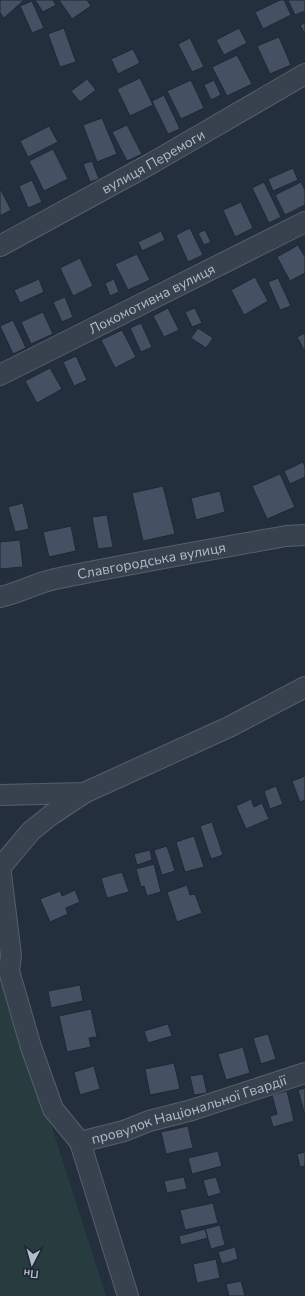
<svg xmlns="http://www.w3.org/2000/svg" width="305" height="1296" font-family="'Nunito Sans',sans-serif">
<rect width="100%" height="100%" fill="#242f3e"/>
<path fill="#263c3f" d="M0,953L9,993L106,1296H0Z"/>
<path fill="#455162" stroke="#1f2835" d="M0,0H24L4,18L0,13Z
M35,0H53L56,5L43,12Z
M59,0H87L91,6L72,19Z
M280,0H284L291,15L263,29L255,12Z
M288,0H305V11L295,15Z
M32,1L44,28L32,33L20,6Z
M305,23V34L300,25Z
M64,28L76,62L60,67L48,34Z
M239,28L247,43L224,55L216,40Z
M279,37L291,65L270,74L257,46Z
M190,38L204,67L192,72L178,44Z
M133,49L140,63L118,74L111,59Z
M237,55L252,84L227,96L212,67Z
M140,78L153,105L130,116L117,89Z
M87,79L96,90L80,102L71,91Z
M191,80L204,108L181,119L167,91Z
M214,80L221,95L211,100L204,85Z
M164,95L180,129L168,134L152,101Z
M102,118L117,154L97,162L83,125Z
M127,125L142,154L127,161L112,132Z
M49,126L58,142L28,157L20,141Z
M53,149L68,179L44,191L29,161Z
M92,161L99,179L90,182L83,164Z
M293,168L298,180L273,191L268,179Z
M32,180L42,202L28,208L19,186Z
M264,182L281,217L269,223L252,188Z
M301,182L305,190V205L285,215L275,195Z
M0,188L11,210L0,216Z
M241,202L253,228L235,237L223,210Z
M190,228L203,255L188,262L176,235Z
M205,230L211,242L204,245L198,233Z
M161,231L165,240L142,251L138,242Z
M298,245L305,257V273L290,281L277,257Z
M137,254L150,280L128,290L115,264Z
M80,258L93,286L73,296L60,268Z
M255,277L268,301L244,315L231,290Z
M278,278L291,306L280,310L268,282Z
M39,279L44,292L20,303L14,290Z
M114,279L119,292L110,296L105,283Z
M65,297L73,317L62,322L53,302Z
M168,308L179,330L164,337L153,316Z
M195,308L202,323L192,327L185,312Z
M43,312L53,334L31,344L21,322Z
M13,320L26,348L13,354L0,326Z
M141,323L152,347L141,352L130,328Z
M198,328L213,338L206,348L191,338Z
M122,330L136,357L115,368L101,340Z
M305,333V352L297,337Z
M76,356L87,380L74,386L63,362Z
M50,368L62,389L37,403L25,381Z
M303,462L305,467V477L290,484L284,471Z
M280,474L295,507L267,519L252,486Z
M163,486L175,534L143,541L132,493Z
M220,491L225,512L196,520L191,498Z
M23,503L29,529L15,532L8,507Z
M107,515L113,547L98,549L92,517Z
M71,526L76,551L49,557L43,532Z
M20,540L23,567L0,569V542Z
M305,776V800L300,802L292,781Z
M276,786L283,804L270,809L264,791Z
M251,799L254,807L262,803L269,819L246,829L236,806Z
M212,822L223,855L211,859L200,826Z
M194,836L204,867L185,872L176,842Z
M167,846L175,871L162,875L154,850Z
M150,850L152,860L137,865L134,854Z
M154,864L161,892L147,896L144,886L141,887L136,869Z
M122,872L129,892L107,898L101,878Z
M187,885L190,895L195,894L202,913L177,922L167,892Z
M75,890L80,902L66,908L68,914L50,922L40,899L60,891L62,896Z
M80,985L83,1001L51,1008L48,991Z
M91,1009L97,1037L89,1038L91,1047L67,1052L59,1016Z
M168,1024L172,1036L148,1043L144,1031Z
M268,1034L276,1059L261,1064L253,1038Z
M243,1047L250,1073L226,1080L218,1054Z
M174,1063L180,1089L150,1095L145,1069Z
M94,1066L100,1089L80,1095L74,1072Z
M203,1074L207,1093L194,1095L190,1076Z
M305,1088V1116L298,1090Z
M287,1091L294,1121L273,1127L270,1116L277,1114L272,1095Z
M188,1126L193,1148L166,1154L161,1132Z
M218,1151L222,1166L192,1174L188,1158Z
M305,1152V1166L300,1167L297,1154Z
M184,1177L187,1189L167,1193L164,1181Z
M216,1177L221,1193L208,1197L203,1180Z
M213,1203L218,1223L185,1230L180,1210Z
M220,1225L225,1245L211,1249L205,1229Z
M205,1229L208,1238L181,1245L179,1236Z
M235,1247L238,1259L222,1264L218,1252Z
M216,1259L220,1278L197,1283L193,1264Z
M241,1281L245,1296H229L226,1284Z"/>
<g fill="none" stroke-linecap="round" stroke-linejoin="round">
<g stroke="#565f6c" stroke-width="22">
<g id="street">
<path id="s1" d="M0,246L152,163L305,74"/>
<path id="s2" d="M0,375L305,222"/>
<path id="s3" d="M0,597C19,593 36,583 55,579C132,563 209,550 286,536L305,535"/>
<path d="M0,795L84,793L229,727L305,687"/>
<path id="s4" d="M0,866L11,955L9,971L31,1047L53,1109L80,1142L124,1131L149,1121L192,1110L305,1073"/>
<path d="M0,868L31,831L51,815L84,793"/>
<path d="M80,1142L128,1296"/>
</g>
</g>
<use href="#street" stroke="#38414e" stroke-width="20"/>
</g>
<g text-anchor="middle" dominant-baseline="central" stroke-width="3" stroke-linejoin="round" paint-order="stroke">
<g font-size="14" fill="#b4bcc9" stroke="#1d2633">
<text stroke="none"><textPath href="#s1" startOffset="175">вулиця Перемоги</textPath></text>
<text stroke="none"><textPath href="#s2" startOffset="170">Локомотивна вулиця</textPath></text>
<text stroke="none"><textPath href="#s3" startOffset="156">Славгородська вулиця</textPath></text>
<text stroke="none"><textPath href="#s4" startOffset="407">провулок Національної Гвардії</textPath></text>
</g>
</g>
<g transform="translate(32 1264) rotate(186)" stroke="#1d2633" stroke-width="3" paint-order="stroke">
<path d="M0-3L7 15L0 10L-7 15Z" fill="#b4bcc9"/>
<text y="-6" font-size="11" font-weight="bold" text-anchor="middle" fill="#b4bcc9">Пн</text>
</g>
</svg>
